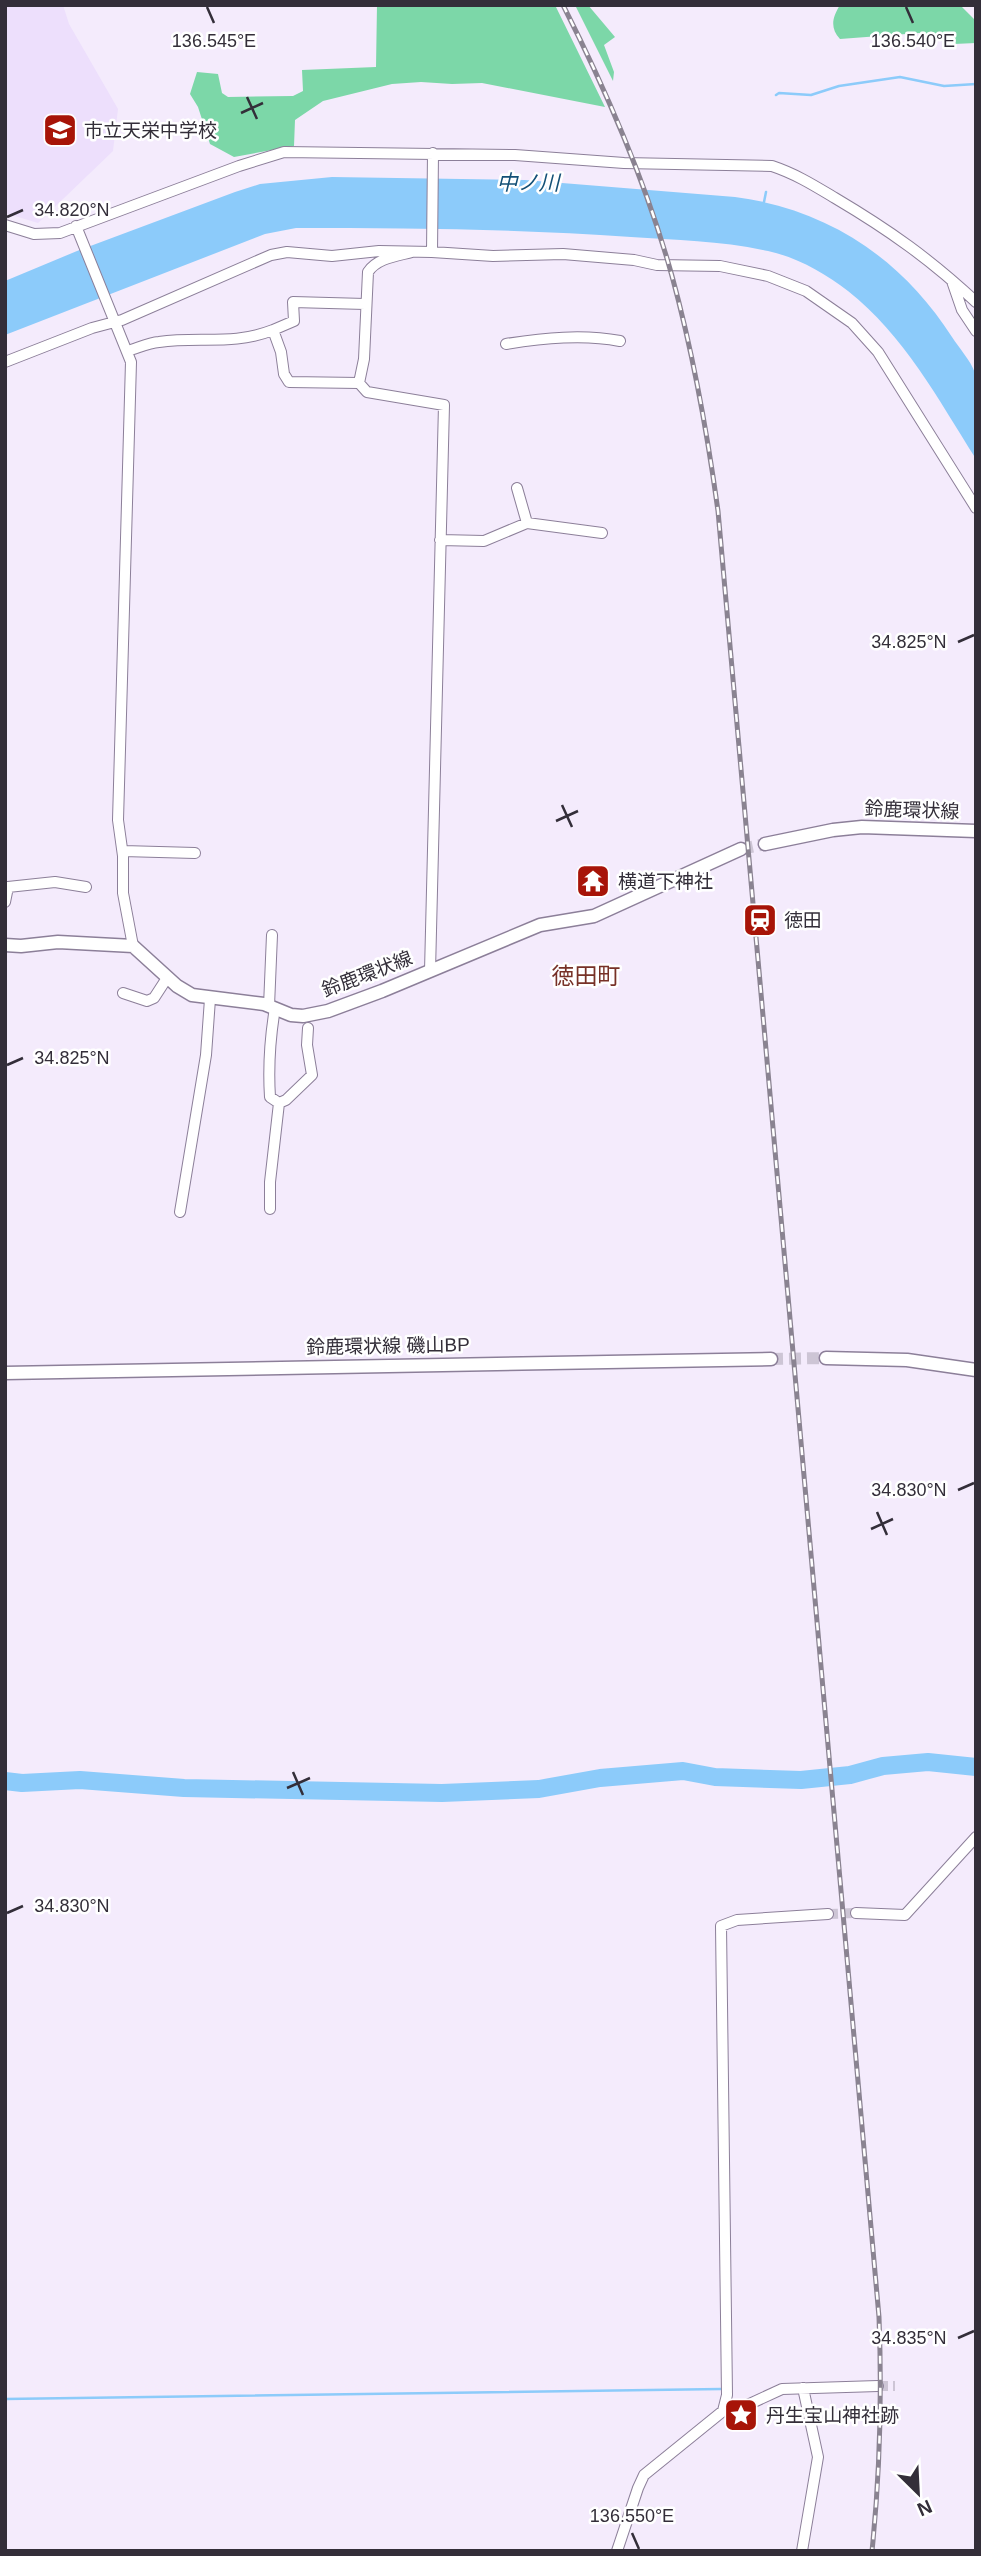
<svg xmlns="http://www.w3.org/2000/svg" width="981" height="2556" font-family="Helvetica,'Noto Sans JP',sans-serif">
<rect width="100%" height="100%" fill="#f4ebfc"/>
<path fill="#eddffc" d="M5,5H63L69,24L118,109L113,151L38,223L5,213Z"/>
<path fill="#7cd7a8" d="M377,5H555L605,107L482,83L452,84L421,82L392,84L323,101L295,120L294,146L234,157L210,144L198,107L190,94L197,72L218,74L222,93L228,97L293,96L303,91L302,70L376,67Z
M575,5H588L615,37L604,45L614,72L613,81Z
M840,5H960L974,19L976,43L954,44L919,33L840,39C830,28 832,18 840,5Z"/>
<path fill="#8ccbfa" d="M332,177L525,180L735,197C828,209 902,259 952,337C959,348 971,361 975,373C980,386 976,442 976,459C938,399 904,335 848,291C825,273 796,257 768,251C723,241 676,240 631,237C519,229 408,228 296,228L265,234L5,335V281L77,251L235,192L260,184Z"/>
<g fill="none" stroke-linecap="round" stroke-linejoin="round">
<path stroke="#8ccbfa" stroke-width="2.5" d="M776,95L779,93L811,95L839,86L900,77L944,86L976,84
M764,202L766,192
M5,2399L721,2389"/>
<path stroke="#8ccbfa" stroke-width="18" d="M5,1781L22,1783L80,1780L184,1788L442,1793L539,1789L600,1778L683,1771L715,1777L801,1780L850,1775L883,1766L928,1762L976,1767"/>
<path stroke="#cdc5d5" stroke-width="10" stroke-dasharray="10 5" stroke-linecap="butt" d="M828,1914L856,1913
M878,2386H895"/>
<path stroke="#cdc5d5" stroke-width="12" stroke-dasharray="12 6" stroke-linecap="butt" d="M741,849L765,844
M771,1359L826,1358"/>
<g stroke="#8c7f99" stroke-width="12">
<path id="minor" d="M5,225L34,234L60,233L239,166L284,152L515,155L624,163L772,166C796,174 815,186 835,198C889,230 930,259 976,302
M76,226L131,362L118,820L123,856V893L133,946
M412,252C397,256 377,258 368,272L364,359L359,383L367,392L444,405L430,971
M432,252L493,256L563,254L634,260L657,265L720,266L768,276L806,291L852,323L878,352L976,508
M952,281L962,310L976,331
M273,330L294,321L293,302L365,304
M506,344C544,338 583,334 620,341
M127,351C138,348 148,343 159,342C200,336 232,346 273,330L281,352L284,374L289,382L359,383
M5,362L92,328L122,320L271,255L287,252L332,256L379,251L432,252L433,153
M517,488L527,523
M440,540L484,541L527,523L602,533
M123,851L195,853
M5,902L8,887L55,882L86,887
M123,993L147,1001L154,998L167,978
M269,1006L272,935
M279,1103L286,1100L312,1075L307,1045L308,1028
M270,1209V1182L279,1103L270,1097C268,1066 270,1038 275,1008
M180,1212L206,1055L210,999
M856,1913L905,1915L976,1837
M723,2411L727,2395L721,1926L737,1920L828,1914
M617,2551L638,2488L644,2475L723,2411L743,2407L782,2389L878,2386
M802,2551L818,2457L803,2388"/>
</g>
<g stroke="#8c7f99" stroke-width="15">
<path id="major" d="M765,844L833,830L862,827L976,831
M5,945L21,946L58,942L133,946L177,986L192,995L264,1004L291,1015L303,1016L328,1011L382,991L540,925L594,916L741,849
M826,1358L907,1360L976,1370
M5,1373L771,1359"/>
</g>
<use href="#minor" stroke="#fff" stroke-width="10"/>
<use href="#major" stroke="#fff" stroke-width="12"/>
<g stroke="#8a8391" stroke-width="5">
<path id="rail" d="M563,5C607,92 646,182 672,276C693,353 707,431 718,511L879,2317C882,2396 880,2473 872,2551"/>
</g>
<use href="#rail" stroke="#fff" stroke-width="2.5" stroke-dasharray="8" stroke-linecap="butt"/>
</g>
<path fill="none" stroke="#332e39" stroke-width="2.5" d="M207,7L214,23M906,7L913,23M247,97L257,119M241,113L263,103M7,217L23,210M958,642L974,635M562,805L572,827M556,821L578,811M7,1065L23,1058M958,1490L974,1483M877,1512L887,1535M871,1529L893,1519M293,1772L303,1795M287,1788L310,1778M7,1913L23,1906M958,2338L974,2331M632,2533L639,2549"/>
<defs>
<g id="school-square" transform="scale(1.75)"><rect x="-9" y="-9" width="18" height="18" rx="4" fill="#a71408" stroke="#fff"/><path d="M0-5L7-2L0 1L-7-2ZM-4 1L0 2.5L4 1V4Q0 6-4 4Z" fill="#fff"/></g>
<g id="temple-square" transform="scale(1.75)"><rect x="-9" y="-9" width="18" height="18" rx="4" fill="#a71408" stroke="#fff"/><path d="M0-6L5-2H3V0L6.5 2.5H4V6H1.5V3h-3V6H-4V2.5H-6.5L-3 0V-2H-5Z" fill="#fff"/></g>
<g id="station-square" transform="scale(1.75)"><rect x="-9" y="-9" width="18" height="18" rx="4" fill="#a71408" stroke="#fff"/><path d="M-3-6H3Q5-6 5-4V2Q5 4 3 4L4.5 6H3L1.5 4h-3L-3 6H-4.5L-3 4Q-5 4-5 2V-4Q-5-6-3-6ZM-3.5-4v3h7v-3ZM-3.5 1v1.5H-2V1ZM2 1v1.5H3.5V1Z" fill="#fff"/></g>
<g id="sight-square" transform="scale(1.75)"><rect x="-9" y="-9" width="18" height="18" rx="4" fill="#a71408" stroke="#fff"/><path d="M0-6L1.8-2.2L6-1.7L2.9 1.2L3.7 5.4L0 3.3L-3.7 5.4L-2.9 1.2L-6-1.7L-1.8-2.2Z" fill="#fff"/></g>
</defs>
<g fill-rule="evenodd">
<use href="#school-square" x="60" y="130"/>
<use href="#temple-square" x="593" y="881"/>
<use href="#station-square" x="760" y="920"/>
<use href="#sight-square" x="741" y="2415"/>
</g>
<g text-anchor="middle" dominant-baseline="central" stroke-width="5" stroke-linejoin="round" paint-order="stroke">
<g font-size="19" fill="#332e39" stroke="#fff" text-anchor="start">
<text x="84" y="130">市立天栄中学校</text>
<text x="618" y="881">横道下神社</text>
<text x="784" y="920">徳田</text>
<text x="766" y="2415">丹生宝山神社跡</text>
</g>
<g font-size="19" fill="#332e39" stroke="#fff">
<text transform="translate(912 810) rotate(2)">鈴鹿環状線</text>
<text transform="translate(367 974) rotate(-21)">鈴鹿環状線</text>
<text transform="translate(388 1346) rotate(-1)">鈴鹿環状線 磯山BP</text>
</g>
<g font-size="21" font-style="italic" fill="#135077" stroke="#fff">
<text x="528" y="182">中ノ川</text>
</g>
<g font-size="23" fill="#773127" stroke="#fff">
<text x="586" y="976">徳田町</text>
</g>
</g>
<g font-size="18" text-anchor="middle" fill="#332e39" stroke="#fff" stroke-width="5" stroke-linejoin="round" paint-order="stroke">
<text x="214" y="47">136.545°E</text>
<text x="913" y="47">136.540°E</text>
<text x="72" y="216">34.820°N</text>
<text x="909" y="648">34.825°N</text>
<text x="72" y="1064">34.825°N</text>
<text x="909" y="1496">34.830°N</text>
<text x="72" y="1912">34.830°N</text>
<text x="909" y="2344">34.835°N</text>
<text x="632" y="2522">136.550°E</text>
</g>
<rect width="981" height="2556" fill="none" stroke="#332e39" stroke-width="14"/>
<g transform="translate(918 2493) rotate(156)" stroke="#ffffff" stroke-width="5" paint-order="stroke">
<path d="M0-5L12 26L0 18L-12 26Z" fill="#332e39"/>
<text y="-10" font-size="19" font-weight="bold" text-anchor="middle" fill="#332e39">N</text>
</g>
</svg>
